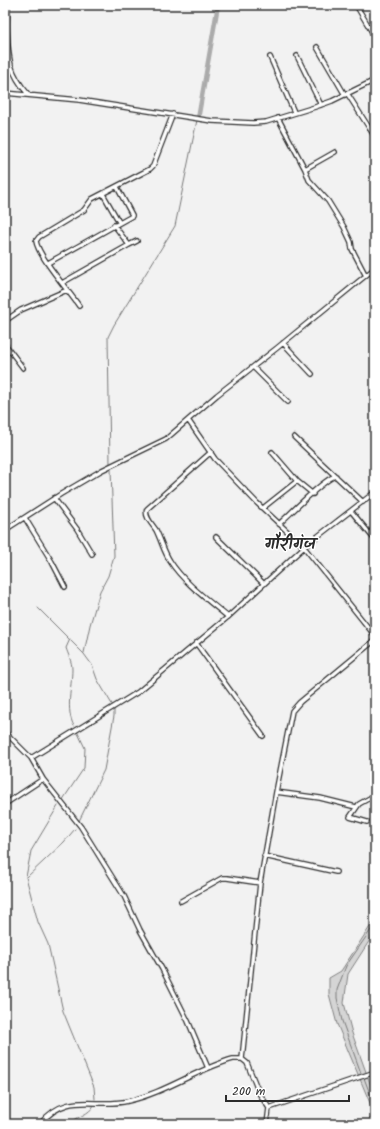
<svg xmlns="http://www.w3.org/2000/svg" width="380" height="1129" font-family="Kalam,'Playpen Sans Deva',sans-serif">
<rect width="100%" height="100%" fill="#f2f2f2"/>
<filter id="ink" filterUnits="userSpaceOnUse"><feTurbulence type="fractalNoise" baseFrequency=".025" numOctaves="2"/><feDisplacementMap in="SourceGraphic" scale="8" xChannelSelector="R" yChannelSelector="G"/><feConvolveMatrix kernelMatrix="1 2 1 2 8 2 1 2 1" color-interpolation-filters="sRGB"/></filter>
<g filter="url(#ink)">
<path fill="#d5d5d5" stroke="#808080" d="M375,919V932L348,974L344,1003L352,1033L375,1097V1115L337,1024L329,994V978L341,971Z"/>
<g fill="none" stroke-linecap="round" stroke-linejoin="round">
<path stroke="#787878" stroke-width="1" d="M110,464L108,337L114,325L175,226L197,120
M38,608L84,654L92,665L97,679L113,706
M70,639L66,648C68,654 72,662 72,669C72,687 65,710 74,726
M84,653L90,625L100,591L108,576L114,556L111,469
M62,801L84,768L85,748L77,731
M58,806L31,851L26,877L38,922L48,944L63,1011L94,1087L95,1099
M79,821L104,770L114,716V709
M27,877L64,842L75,829
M361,1073L342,1021L337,998V990L346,966L375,924
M364,1078L375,1107
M70,1124C76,1116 90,1115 94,1105"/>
<path stroke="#ababab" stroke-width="4.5" d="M198,119L218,5"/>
<g stroke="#2b2b2b" stroke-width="6">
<path id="minor" d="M8,5C6,21 7,49 11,65C14,75 21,86 28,94
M356,5L375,37
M317,47L345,95
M297,56L321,105
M270,57L294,112
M5,93L79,100L212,121L253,123L266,122L315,107L332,101L375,80
M347,93L375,137
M278,118L305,169L309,180L328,201L344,227L351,242L352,249L365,274
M305,169L335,152
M103,194L119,222
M129,245L137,241
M48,263L132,216V215L117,187
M62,283L129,245L114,225
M79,306C69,291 38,256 36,241L39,237L84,210L92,199L150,169L153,166L173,114
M5,321L21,310L67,290
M283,343L312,374
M5,344L23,368
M253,367L288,402
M188,420L215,459L257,503L304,547L375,636
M294,437L363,502
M211,452L147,509C144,516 152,524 156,530C161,540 164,552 170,561C183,582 209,601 228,617
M272,452L297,481
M54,498L77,529L92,554
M263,508L297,481L313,494
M351,511L375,540
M25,518L52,562L65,587
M279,524C289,515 326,477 336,476
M5,530L61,494L102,470L166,439L217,395L277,348L375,268
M216,537L264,584
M372,583L375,581
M196,643L263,736
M5,732L31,758
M43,779L81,827L124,896L140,930L162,969L188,1021L208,1068
M276,792L320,798L356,807
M5,804L43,779L31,758L138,692L228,617L304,547L375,492
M367,822L350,817L359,804L375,795
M264,856L336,872
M181,901L222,878H227L260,883
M242,1059L260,883L276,792L292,711L300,702L375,640
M40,1124C67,1090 95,1109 128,1101C165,1093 197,1069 233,1059H242L247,1063L259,1093L269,1108L375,1072
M267,1124L269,1108"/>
</g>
<use href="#minor" stroke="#fff" stroke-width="3.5"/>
</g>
</g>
<g text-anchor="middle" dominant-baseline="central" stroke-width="3" stroke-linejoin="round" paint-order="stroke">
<g font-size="16" font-weight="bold" fill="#2b2b2b" stroke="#fff">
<text x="290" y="544">गौरीगंज</text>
</g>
</g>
<rect width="380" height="1129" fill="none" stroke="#fff" stroke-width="20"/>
<rect x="10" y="10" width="360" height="1109" fill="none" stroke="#2b2b2b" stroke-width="1.5" filter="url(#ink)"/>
<path d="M226 1095v6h123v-6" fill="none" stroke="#2b2b2b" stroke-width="2"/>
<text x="232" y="1095" font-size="12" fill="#2b2b2b" stroke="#ffffff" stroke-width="3" paint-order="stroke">200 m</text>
</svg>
